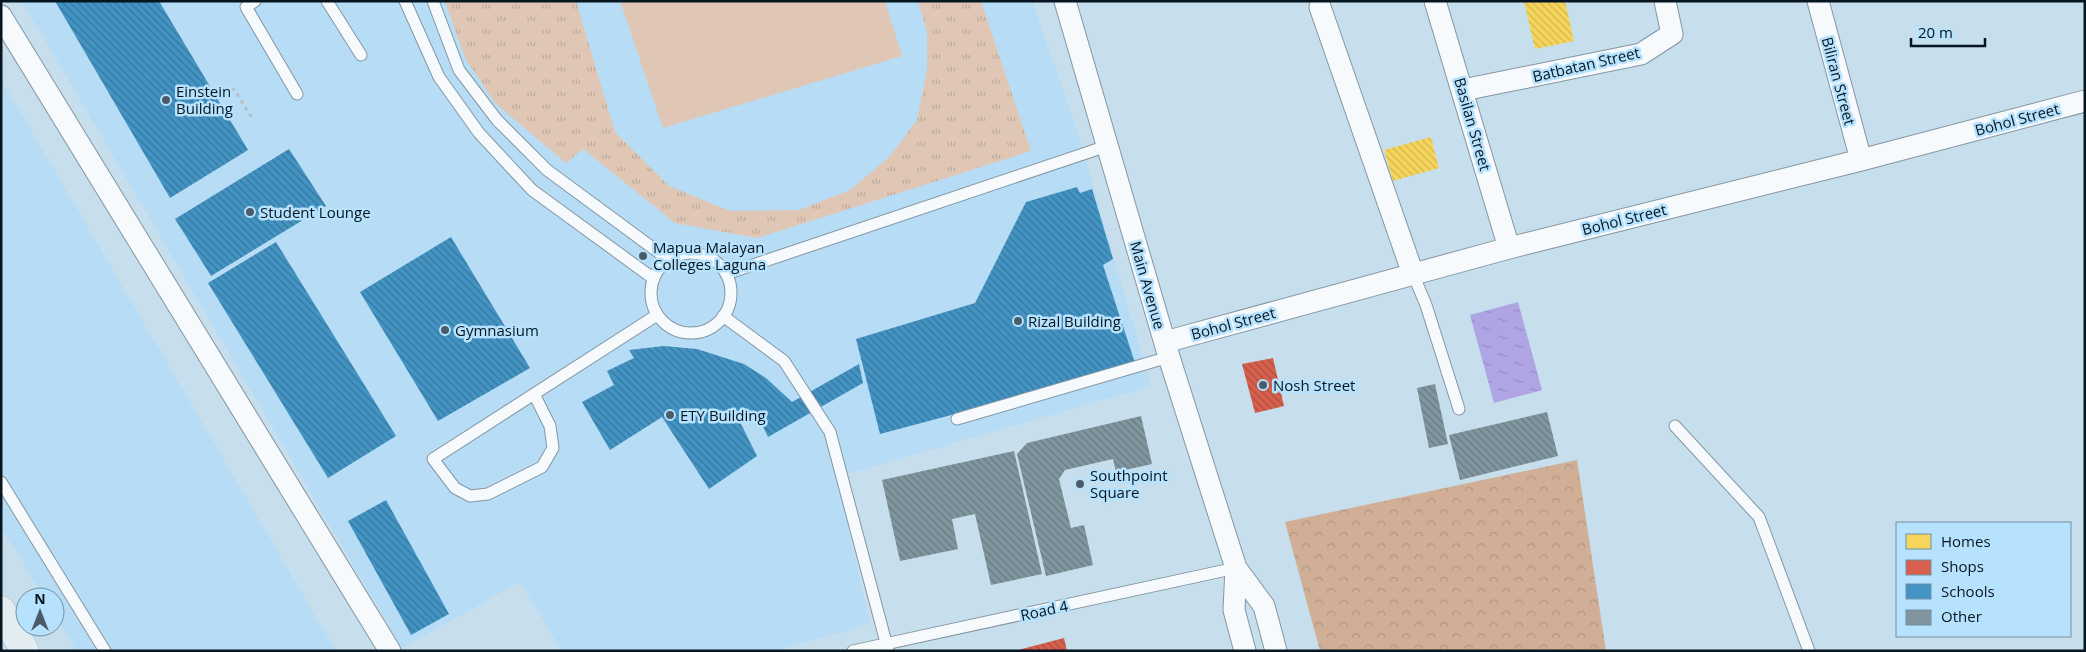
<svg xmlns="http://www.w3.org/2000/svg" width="2086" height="652" font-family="'Open Sans',sans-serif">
<defs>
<pattern id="grass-tufts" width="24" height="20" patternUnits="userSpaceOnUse" patternTransform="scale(1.25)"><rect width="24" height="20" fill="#e0c7b5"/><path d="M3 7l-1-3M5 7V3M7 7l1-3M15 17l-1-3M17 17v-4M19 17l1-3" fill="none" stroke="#bfaa9b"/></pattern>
<pattern id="forest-crowns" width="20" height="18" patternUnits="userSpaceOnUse" patternTransform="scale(1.25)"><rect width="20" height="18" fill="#d0af96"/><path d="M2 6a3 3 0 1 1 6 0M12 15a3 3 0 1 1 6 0" fill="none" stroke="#b19681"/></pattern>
<pattern id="water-ripples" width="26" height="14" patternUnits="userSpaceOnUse" patternTransform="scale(1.25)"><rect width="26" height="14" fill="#afa5e4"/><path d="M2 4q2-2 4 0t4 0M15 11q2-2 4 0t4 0" fill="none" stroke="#958dc3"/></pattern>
<pattern id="homes-back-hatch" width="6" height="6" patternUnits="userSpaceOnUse" patternTransform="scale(1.25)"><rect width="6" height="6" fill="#f6d55c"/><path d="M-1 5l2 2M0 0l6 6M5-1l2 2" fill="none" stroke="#d1b650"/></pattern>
<pattern id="shops-back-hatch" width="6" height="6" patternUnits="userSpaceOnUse" patternTransform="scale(1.25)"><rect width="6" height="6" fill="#d6604d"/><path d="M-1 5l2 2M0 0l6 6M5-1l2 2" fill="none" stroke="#ac4e40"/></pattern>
<pattern id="schools-back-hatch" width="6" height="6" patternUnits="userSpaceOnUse" patternTransform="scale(1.25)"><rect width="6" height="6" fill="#4393c3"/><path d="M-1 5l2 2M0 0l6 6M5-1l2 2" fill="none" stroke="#36779e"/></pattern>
<pattern id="building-back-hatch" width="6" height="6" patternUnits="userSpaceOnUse" patternTransform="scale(1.25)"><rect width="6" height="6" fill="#81959e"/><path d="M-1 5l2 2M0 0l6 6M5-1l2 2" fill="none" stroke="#687980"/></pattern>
</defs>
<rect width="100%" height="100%" fill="#c7deed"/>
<path fill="#b6ddf5" d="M22,1H1032L1076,127L1151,386L837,477L870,624L774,651H562L520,582L402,648Z
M1,79L336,651H77L55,615V597H44L1,527Z"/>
<path fill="url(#grass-tufts)" d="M445,1H576L615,132L669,186L730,211L799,210L850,190L890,156L917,120L927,70V32L918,1H981L1031,151L757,238L675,223L583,149L566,163L495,103L465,58Z"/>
<path fill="url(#forest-crowns)" d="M1577,460L1606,651H1320L1285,522Z"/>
<path fill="#e0c7b5" d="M620,1H885L902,56L663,128Z"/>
<path fill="url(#water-ripples)" d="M1518,302L1542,390L1494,403L1470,315Z"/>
<path fill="url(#homes-back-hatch)" d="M1524,1H1565L1574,41L1535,49Z
M1431,137L1439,168L1393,181L1384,150Z"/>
<path fill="url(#shops-back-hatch)" d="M1273,358L1284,406L1255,413L1242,364Z
M1064,638L1067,651H1018V650Z"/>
<path fill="url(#schools-back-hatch)" d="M55,1H159L248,150L170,198Z
M289,149L326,206L211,276L175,219Z
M1077,187L1080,193L1092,189L1113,259L1103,265L1136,366L880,434L856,339L975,303L1026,202Z
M451,237L530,368L438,421L360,292Z
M276,242L396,436L328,478L208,283Z
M664,346L697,349L744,364L766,378L792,402L859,364L863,383L768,437L756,412L740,422L757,456L709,489L662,417L610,450L582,402L614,385L607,371L634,358L629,350Z
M386,500L449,614L411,635L348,521Z"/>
<path fill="url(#building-back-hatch)" d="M1435,384L1448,444L1429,448L1417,388Z
M1547,412L1558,456L1460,480L1449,435Z
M1141,416L1152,464L1116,472L1113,459L1065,470L1059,479L1071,528L1084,525L1093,565L1046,576L1017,454L1027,443Z
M1014,451L1042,574L991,585L975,514L952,519L958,549L900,561L882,480Z"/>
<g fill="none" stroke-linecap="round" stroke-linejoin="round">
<g stroke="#8496a2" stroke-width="13">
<path id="lane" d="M255,1L246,7L297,94
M327,1L361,55
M405,1L439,77L479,133L532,190L654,279
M433,1L459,70L497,120L547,170L669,260
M651 293a40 40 0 1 1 80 0a40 40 0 1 1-80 0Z
M726,274L1107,146
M1413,274L1426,305L1459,409
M723,316L784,361L830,432L888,650
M534,394L550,426L553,448L542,467L488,494L470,496L455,488L433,459L657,315
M957,419L1169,357
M1675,426L1759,517L1809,651
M1,482L105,651
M853,651L1236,568"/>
</g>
<g stroke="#8496a2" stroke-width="23">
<path id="street" d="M1065,1L1169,357L1236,568L1264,606L1276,651
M1435,1L1509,248
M1818,1L1861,160
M1320,7L1413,274
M1,16L390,651
M1463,90L1641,54L1672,34L1665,1
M1165,342L1509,248L1861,160L2085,101
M1236,568L1234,610L1245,651"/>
</g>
<g stroke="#b0bcc3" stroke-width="29">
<path id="highway" d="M1,610L25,651"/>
</g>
<path stroke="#b8c1c7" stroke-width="3" stroke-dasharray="4 4" stroke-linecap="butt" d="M218,99L234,89L253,120"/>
<use href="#lane" stroke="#f7fafc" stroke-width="11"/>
<use href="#street" stroke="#f7fafc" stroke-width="21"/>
<use href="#highway" stroke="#e3ecf1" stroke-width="28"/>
</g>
<g fill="#4a5c68" stroke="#b7e2fd" stroke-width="2">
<circle cx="166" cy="100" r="5"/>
<circle cx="250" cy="212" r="5"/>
<circle cx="643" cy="256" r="5"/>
<circle cx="1018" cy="321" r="5"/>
<circle cx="445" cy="330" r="5"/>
<circle cx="1263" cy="385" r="5"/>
<circle cx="670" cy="415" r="5"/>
<circle cx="1080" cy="484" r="5"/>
</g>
<g text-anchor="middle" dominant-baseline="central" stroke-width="5" stroke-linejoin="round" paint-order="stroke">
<g font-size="15" fill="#061620" stroke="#b7e2fd">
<text transform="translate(1586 64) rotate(-13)">Batbatan Street</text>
<text transform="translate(1839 81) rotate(75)">Biliran Street</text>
<text transform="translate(2017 119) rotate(-15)">Bohol Street</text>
<text transform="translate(1473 124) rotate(74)">Basilan Street</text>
<text transform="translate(1624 219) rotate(-14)">Bohol Street</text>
<text transform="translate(1148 285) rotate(74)">Main Avenue</text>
<text transform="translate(1233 323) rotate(-15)">Bohol Street</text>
<text transform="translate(1044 610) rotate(-12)">Road 4</text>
</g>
<g font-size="15" fill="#061620" stroke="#b7e2fd" text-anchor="start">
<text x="176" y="91">Einstein<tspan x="176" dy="17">Building</tspan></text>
<text x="260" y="212">Student Lounge</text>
<text x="653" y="247">Mapua Malayan<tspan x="653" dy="17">Colleges Laguna</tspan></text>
<text x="1028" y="321">Rizal Building</text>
<text x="455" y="330">Gymnasium</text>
<text x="1273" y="385">Nosh Street</text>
<text x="680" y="415">ETY Building</text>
<text x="1090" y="475">Southpoint<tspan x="1090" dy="17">Square</tspan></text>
</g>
</g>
<rect width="2086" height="652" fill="none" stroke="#061620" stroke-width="5"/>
<rect x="1896" y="522" width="175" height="115" fill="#b7e2fd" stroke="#7090a5"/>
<rect x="1906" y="534" width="25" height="15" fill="#f6d55c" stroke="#7090a5"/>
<text x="1941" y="547" font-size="15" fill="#061620">Homes</text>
<rect x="1906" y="560" width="25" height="15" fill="#d6604d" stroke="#7090a5"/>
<text x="1941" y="572" font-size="15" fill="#061620">Shops</text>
<rect x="1906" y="584" width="25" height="15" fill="#4393c3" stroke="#7090a5"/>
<text x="1941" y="597" font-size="15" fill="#061620">Schools</text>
<rect x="1906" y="610" width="25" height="15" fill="#81959e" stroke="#7090a5"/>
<text x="1941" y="622" font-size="15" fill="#061620">Other</text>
<g transform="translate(40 612)"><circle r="24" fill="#b7e2fd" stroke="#7090a5"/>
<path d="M0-4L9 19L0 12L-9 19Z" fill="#4a5c68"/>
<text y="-8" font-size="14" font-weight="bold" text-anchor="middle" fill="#061620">N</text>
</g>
<path d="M1911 38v8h74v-8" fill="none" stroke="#061620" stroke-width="2.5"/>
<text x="1918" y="38" font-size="15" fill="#061620" stroke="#b7e2fd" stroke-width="4" paint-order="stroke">20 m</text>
</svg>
